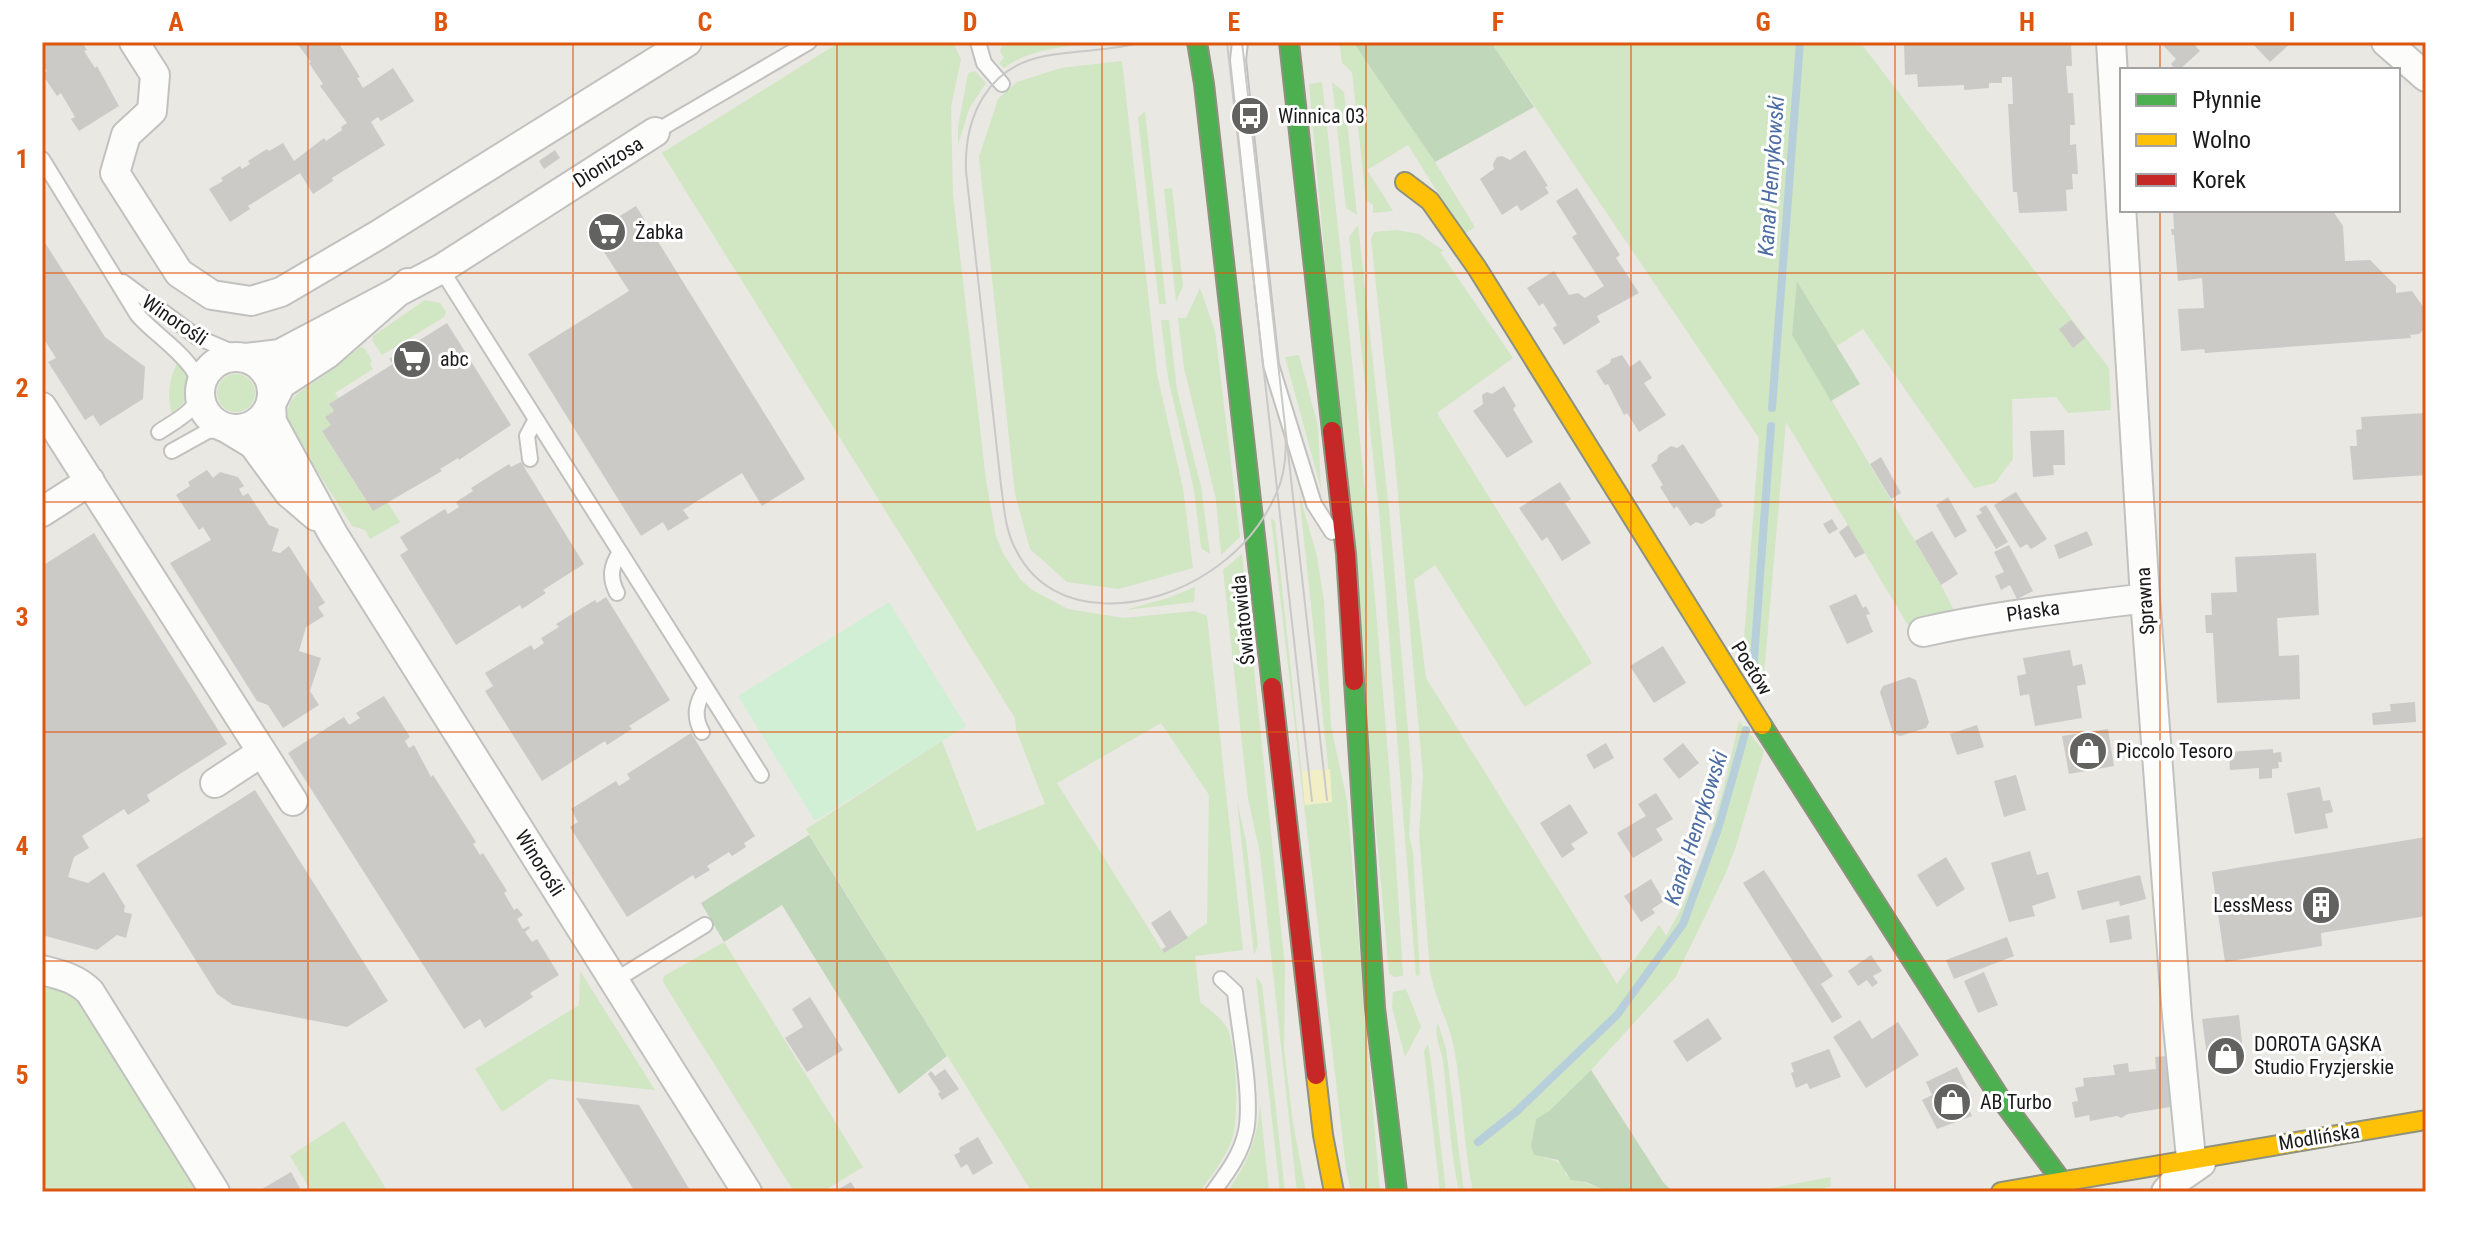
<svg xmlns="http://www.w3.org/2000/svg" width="2468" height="1234" font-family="'Roboto Condensed',sans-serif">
<rect width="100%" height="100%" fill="#e9e8e3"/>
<path fill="#d1e6c3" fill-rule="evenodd" d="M840,42H953L961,59L951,107L953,195L986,480L996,537L1004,555L1020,579L1032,590L1068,609L1124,618L1194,611L1207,616L1243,950L1195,956L1200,1002C1209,1010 1221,1017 1227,1028C1237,1046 1239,1120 1232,1139C1225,1159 1212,1175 1199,1192H1032L806,829L942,741L977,831L1045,804L1016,730L1015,718L662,153ZM1161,723L1209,795L1207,923L1164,953L1057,783Z
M1037,42H1114C1078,46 1035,45 1004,68L999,63L1004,58L1000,51L1002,46Z
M1339,42H1353L1435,162L1475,227L1464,234L1408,145L1367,170L1393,211L1373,213V205L1366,200L1352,72L1342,63Z
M1491,42H1860L2109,368L2111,410L2068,413L2056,397L2012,399L2013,459L1995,483L1974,488L1863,329L1837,346L1798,282L1793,335L1941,585L1957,616L1911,630L1786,422L1762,697L1742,666L1759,438Z
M1122,61L1157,374L1183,488L1193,568L1119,589L1067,582L1030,549L1015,494L979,157L998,99L1017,82L1061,68Z
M975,71L986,83L969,109L958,145V127L968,73Z
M1322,82C1355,379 1386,677 1403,976L1394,977L1389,973L1309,84Z
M1332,82L1344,92L1357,215L1346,208Z
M1145,111L1166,304H1159L1138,118Z
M1172,188L1183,286L1176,302L1164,189Z
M1358,225L1389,509L1412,777L1409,835L1413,852L1420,975L1416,976L1379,511L1349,237Z
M1397,230L1419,234L1444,251L1440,252L1513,358L1437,413L1592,663L1525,707L1435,565L1414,580L1426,678L1617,984L1659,925L1666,936C1705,871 1723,794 1739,721L1764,751L1736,846L1725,875L1675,978L1591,1070L1549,1111L1536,1119L1531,1146L1534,1155C1549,1160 1563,1158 1566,1175L1609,1192H1473C1463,1144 1463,1096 1454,1048C1449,1021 1434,998 1430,970L1419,834L1423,776L1395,461L1371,239L1374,232Z
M1200,288L1215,331L1240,537L1221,555L1216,499L1184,368L1178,318H1186Z
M425,300L440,303L446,312L444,317L382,355L372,340L373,336Z
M1161,320H1169L1177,390L1201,487L1210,554L1201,548L1194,490L1168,378Z
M360,347L365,349L372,361L370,364L373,369L335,393L338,398L329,404L334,411L326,417L331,425L322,431L372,510L387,502L400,522L370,539L365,530L352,526L292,431C278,400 302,390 324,376C336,367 348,357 360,347Z
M1299,355L1318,426L1321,489L1285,357Z
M178,362C195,379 192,400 172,413C166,398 170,375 178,362Z
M217 393a19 19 0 1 1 38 0a19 19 0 1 1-38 0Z
M1299,493L1317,556L1324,601L1331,726L1347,801L1380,1192H1351L1346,1169L1271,518L1275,521L1305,804L1332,802Z
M1242,554L1285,967L1284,1049L1293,1123L1306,1192H1297L1260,854L1248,798L1223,570Z
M1195,587L1194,602L1125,610L1168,598Z
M1237,801L1246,841L1258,946L1254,955Z
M724,942L863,1167L822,1192H794L663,982L664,976Z
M580,971L655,1090L550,1079L502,1112L475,1069L579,1005Z
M1256,977L1262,984L1285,1192H1280Z
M42,980L77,993L198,1192H42Z
M1406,989L1421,1027L1405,1057L1392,1007L1393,992Z
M1438,1023L1446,1049L1464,1192H1459C1450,1149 1448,1104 1443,1060C1441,1049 1433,1033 1438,1023Z
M1428,1044L1431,1061L1446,1192H1440L1424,1051Z
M1260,1104L1269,1192H1227C1247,1165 1258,1138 1260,1104Z
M344,1121L388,1192H312L290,1156Z
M1830,1177L1831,1186L1812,1192L1757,1191Z"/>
<path fill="#c0d7b9" d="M1353,42H1491L1534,107L1435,162Z
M1797,281L1860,384L1831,401L1792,335Z
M809,835L947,1056L899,1094L782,905L724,942L701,903Z
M1591,1070L1663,1182L1673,1192H1609L1586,1182L1571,1180L1558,1160L1534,1155L1531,1146L1536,1119L1549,1111Z"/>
<path fill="#f2efc7" d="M1330,769L1332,802L1305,805L1302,771Z"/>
<path fill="#d1efd5" d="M889,602L966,726L815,821L738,696Z"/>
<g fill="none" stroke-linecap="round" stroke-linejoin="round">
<path stroke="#b7cfdb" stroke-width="8" d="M1772,408L1800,42
M1753,673L1771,426
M1478,1142L1516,1112L1617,1015L1683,924L1719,826L1746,730"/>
</g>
<path fill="#cbcac6" d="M42,42H82L87,50L84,51L95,68L97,66L119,106L79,131L71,119L75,117L61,93L57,96L42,74L47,71L42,63Z
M296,42H338L360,77L357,78L363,88L393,68L414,101L381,121L378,117L371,122L385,145L332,178L333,181L313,194L300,173L248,206L250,209L230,222L209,189L223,181L221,178L240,166L242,169L250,164L248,161L267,149L269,151L283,143L294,161L324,138L326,141L342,130L341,127L347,123L320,86L323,84L309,63L311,62Z
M1904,42H2071L2072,66H2066L2068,93H2073L2075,125H2070V145L2076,144L2078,174H2072L2073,189L2066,190L2067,211L2019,213L2017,192H2013L2008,104H2013L2012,77H2002V83H1989V88L1964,90V85L1918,87L1917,74L1905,75Z
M2160,42H2192L2200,51L2179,70H2176L2171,64L2176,59Z
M2251,42H2292L2270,62Z
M555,150L560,158L544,169L539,161Z
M1525,150L1548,186L1545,187L1549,193L1521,211L1517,205L1502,215L1480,179L1494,169L1493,164L1497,157L1502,156L1510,160Z
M1577,188L1620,255L1616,258L1639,293L1597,316L1600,322L1564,345L1553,328L1557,325L1543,303L1539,306L1527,288L1554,271L1569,295L1578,293L1585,298L1604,286L1572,237L1577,234L1556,201Z
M636,206L805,479L762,506L742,473L683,510L689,518L668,531L663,522L641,536L528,354L629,291L592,233Z
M2332,210L2343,226L2345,261L2370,260L2396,286V293L2412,291L2426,311V327L2419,334L2410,335L2411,338L2205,353L2204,349L2181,351L2178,309L2204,308L2202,278L2178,281L2174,235H2172L2171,229H2174L2173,211Z
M42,238L105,337L145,367L143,399L100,426L93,415L85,420L48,362L56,358L42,336Z
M2071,320L2085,338L2073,348L2059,329Z
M447,323L511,425L459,460L458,458L440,469L442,471L373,511L322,431L331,425L325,417L334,411L329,404L393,364L389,359Z
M1622,355L1630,367L1640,360L1652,378L1644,383L1666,415L1639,432L1627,413L1624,415L1608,384L1605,385L1596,371L1610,363L1611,359Z
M1504,386L1516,406L1513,409L1533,442L1507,458L1473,411L1483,404L1482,395L1487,392L1492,394Z
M2426,413V475L2353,480L2350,446H2357L2356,430L2362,429L2361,417Z
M2064,430L2065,465H2053L2054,475L2033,477L2030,431Z
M1683,444L1723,506L1716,510L1715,516L1702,524L1696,522L1690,526L1677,506L1674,509L1660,487L1663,485L1651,465L1657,461L1658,455L1671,446L1677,448Z
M1881,457L1901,493L1891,499L1870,464Z
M521,462L584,564L543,590L546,593L522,609L520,605L456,645L400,555L408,550L400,537L445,509L448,514L459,507L456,502L473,491L471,488L509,464L511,467Z
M207,470L213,478L220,472L238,477L244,486L239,489L243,496L248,493L269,525L279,529L272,551L280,553L289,546L325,603L318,607L324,616L306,627L299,651L321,658L310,691L319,705L283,728L268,705L257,701L170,563L211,540L203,527L199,530L176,495L190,486L188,482Z
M1560,482L1571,499L1565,503L1591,543L1562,561L1547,537L1542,541L1519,508Z
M2016,492L2047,539L2031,549L2027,544L2020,548L1994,505Z
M1948,497L1967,531L1955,538L1936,505Z
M1986,505L2008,542L1996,549L1976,516L1982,513L1979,509Z
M1832,519L1838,529L1829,534L1823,524Z
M1848,525L1865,553L1855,558L1839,532Z
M1932,531L1958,574L1941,585L1915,541Z
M2087,531L2093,545L2059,559L2054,545Z
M94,533L227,744L147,795L150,801L128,815L124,809L82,836L89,848L74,857L68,877L88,883L104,872L125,906L124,912L132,914L126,938L117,935L97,950L42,935V566Z
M2009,545L2033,591L2017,599L2010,585L2001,590L1995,576L2004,572L1994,552Z
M2316,553L2319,615L2277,618L2279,656L2299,655L2300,699L2217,703L2213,633H2206L2205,615H2212L2211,593L2237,592L2235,557Z
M1856,594L1863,608L1866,606L1870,614L1866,615L1873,632L1847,644L1829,606Z
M606,597L670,700L629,726L632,729L607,745L605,741L542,781L485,691L493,686L485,673L531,645L534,650L544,643L541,638L559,627L556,624L595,600L597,603Z
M1663,646L1686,683L1654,703L1630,666Z
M2070,650L2073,666L2082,664L2086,684L2077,686L2082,718L2035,726L2029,694L2020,696L2017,676L2026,674L2023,658Z
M1909,677L1916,680L1929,722L1926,728L1900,736L1893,733L1880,692L1883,686Z
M384,696L410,737L405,741L409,748L414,745L431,777L433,775L476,842L473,844L480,855L483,853L507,891L504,893L514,910L517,908L523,915L517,919L523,929L529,926L530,928L525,932L532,942L537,939L559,975L530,993L533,997L485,1028L480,1019L464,1029L288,753L344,717L349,725L360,718L356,713Z
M2415,702L2416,722L2373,725L2372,713L2391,711L2390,704Z
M1977,725L1984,747L1957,755L1950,734Z
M2108,729L2114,766L2069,774L2062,736Z
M691,733L755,836L744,843L746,847L732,856L729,852L707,866L710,870L695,879L693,875L627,917L570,827L578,822L571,809L616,781L619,786L630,779L627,774Z
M1606,743L1614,758L1594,769L1586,755Z
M1683,743L1699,763L1679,779L1663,759Z
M2273,749V753L2281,752L2282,762H2278L2279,768L2272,769V778L2259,779V768L2230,770L2229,752Z
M2016,775L2026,810L2004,817L1994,781Z
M2320,787L2323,801L2330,800L2333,812L2325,814L2328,828L2295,834L2287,793Z
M255,790L388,1001L347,1027L233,1005L217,994L136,865Z
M1656,793L1673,819L1656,829L1663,840L1633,858L1617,833L1646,816L1638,804Z
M1570,804L1588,833L1571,844L1575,849L1562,858L1540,823Z
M2426,837V916L2321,933L2322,946L2225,962L2212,872Z
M2030,851L2037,875L2048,872L2056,898L2032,906L2035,916L2009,922L1991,863Z
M1946,857L1965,889L1937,907L1917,875Z
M1764,870L1833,976L1821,984L1842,1017L1832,1023L1743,883Z
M2140,875L2146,899L2120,906L2119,901L2082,910L2077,891Z
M1651,879L1664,901L1652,909L1655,913L1641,922L1624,896Z
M1170,910L1188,938L1164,953L1162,949L1166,947L1151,923Z
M2129,915L2132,939L2110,943L2106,920Z
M2007,937L2014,956L1954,979L1946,960Z
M1871,955L1882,971L1873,976L1878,983L1872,987L1867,980L1858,986L1848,971Z
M1984,972L1998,1005L1978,1013L1964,981Z
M810,997L843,1050L807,1072L785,1038L803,1027L792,1009Z
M2239,1015L2244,1060L2208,1064L2202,1019Z
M1708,1018L1722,1039L1687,1062L1673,1041Z
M1860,1020L1872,1039L1898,1022L1919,1055L1866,1088L1833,1037Z
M1829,1049L1841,1077L1810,1089L1807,1083L1796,1088L1791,1073L1794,1072L1791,1063Z
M2166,1056L2174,1105L2170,1107L2128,1114L2121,1118L2117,1116L2090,1121L2089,1115L2075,1118L2072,1102L2078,1101L2075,1088L2084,1086L2083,1078L2115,1075L2113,1065L2128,1063L2129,1072L2156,1069L2155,1057Z
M1957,1067L1972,1097L1965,1101L1972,1116L1937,1129L1922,1100L1932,1095L1926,1082Z
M945,1069L959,1089L942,1100L938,1094L940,1092L928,1074L931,1071L935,1076Z
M576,1098L639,1105L691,1192H635Z
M978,1137L993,1163L973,1175L967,1164L961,1168L954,1155L960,1152L959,1148Z
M291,1172L302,1192H257Z
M851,1182L857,1192H838L837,1190Z"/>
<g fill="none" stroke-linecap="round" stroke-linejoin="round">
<g stroke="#c1c1bf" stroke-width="18">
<path id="lane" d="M978,42L984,63L1002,84
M1240,42L1238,60L1271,365L1314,504L1332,532
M655,132L809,42
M42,159L137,314C155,338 225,375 190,410C181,419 169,425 159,432
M441,269L761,775
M123,282L197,337L246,358
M172,451L208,431L228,429
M530,459L527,436L536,419
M617,593C609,577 611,566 620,552
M702,732C693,716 696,703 706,688
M614,981L705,925
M1213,1192C1227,1173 1241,1155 1246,1131C1253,1097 1239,1029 1235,992L1221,979"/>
</g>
<g stroke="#c1c1bf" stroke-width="32">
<path id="street" d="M134,42L155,75L152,111L126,135L115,173L179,273L212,295L251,301L281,292L378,235L687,42
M2111,42L2145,598L2177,1016L2191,1158
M2386,42L2426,77
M408,283L327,354L281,384L271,404L272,422L333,534L747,1192
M200 393a36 36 0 1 1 72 0a36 36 0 1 1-72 0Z
M246,358L280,354L441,269L655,132
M42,407L262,752
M228,429L253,444L289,493L316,516
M42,512L90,481
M1923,632C1997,615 2070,608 2145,598
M215,783L262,752L293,801
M42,970C61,975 76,978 90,992L215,1192
M2166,1192L2175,1181L2201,1163"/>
</g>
<g stroke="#8d917d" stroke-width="22">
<path id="fast" d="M1197,42L1204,84L1272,687
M1289,42L1332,431
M1354,681L1375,1008L1397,1192
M1762,725L2000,1098L2061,1180"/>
</g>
<g stroke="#8d917d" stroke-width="22">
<path id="slow" d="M1405,182L1430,201L1477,268L1762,725
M1316,1075L1323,1135L1334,1192
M2001,1192L2426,1120"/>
</g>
<g stroke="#8d917d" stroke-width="22">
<path id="jam" d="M1332,431L1346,554L1354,681
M1272,687L1316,1075"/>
</g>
<use href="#lane" stroke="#fcfcfb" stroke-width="14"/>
<use href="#street" stroke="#fcfcfb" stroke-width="28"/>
<use href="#fast" stroke="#4caf50" stroke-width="18"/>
<use href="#slow" stroke="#ffc107" stroke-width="18"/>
<use href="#jam" stroke="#c62828" stroke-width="18"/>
<path stroke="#c9c9c8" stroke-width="2" d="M1143,42C1111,51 1077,50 1045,56C987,67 964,117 966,171L1001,485C1004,506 1005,531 1016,550C1053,624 1151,611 1209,572C1238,553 1262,526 1276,494C1286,473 1287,451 1285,428
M1227,42L1312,801
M1242,42L1327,800"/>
</g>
<path fill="none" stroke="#de560d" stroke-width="2" stroke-opacity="0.55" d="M308,42V1192M573,42V1192M837,42V1192M1102,42V1192M1366,42V1192M1631,42V1192M1895,42V1192M2160,42V70M2160,210V1192M42,273H2426M42,502H2426M42,732H2426M42,961H2426"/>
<defs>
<g id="bus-disc" transform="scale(2)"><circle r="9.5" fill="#626260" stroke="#fff"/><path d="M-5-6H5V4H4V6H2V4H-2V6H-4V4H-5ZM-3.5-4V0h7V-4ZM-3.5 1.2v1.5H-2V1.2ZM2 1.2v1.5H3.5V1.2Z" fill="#fff"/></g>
<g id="supermarket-disc" transform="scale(2)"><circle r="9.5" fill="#626260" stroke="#fff"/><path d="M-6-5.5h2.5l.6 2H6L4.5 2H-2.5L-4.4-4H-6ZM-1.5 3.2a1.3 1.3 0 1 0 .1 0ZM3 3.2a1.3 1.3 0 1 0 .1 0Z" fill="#fff"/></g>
<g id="shop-disc" transform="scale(2)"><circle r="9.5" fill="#626260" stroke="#fff"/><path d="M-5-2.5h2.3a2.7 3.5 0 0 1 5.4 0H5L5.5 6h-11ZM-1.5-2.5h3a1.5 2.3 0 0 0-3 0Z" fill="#fff"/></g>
<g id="building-disc" transform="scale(2)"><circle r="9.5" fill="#626260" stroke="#fff"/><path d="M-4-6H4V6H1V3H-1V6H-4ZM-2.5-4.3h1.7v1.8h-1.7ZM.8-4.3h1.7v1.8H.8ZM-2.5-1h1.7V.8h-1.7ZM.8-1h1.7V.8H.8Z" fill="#fff"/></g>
</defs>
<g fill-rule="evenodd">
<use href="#bus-disc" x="1250" y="116"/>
<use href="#supermarket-disc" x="607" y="232"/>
<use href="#supermarket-disc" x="412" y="359"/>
<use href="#shop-disc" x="2088" y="751"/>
<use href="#building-disc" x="2321" y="905"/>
<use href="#shop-disc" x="2226" y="1056"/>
<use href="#shop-disc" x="1952" y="1102"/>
</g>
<g text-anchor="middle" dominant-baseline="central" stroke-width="6" stroke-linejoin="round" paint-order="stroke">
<g font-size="20" fill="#1a1a1a" stroke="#fff" text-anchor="start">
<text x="1278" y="116">Winnica 03</text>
<text x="635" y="232">Żabka</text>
<text x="440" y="359">abc</text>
<text x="2116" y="751">Piccolo Tesoro</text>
<text x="2293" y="905" text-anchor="end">LessMess</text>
<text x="2254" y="1044">DOROTA GĄSKA<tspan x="2254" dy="23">Studio Fryzjerskie</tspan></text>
<text x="1980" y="1102">AB Turbo</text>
</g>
<g font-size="20" fill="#1a1a1a" stroke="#fff">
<text transform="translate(608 162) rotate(-32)">Dionizosa</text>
<text transform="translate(175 320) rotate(34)">Winorośli</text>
<text transform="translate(2145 601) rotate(-94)">Sprawna</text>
<text transform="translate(2033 611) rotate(-8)">Płaska</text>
<text transform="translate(1243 620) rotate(-96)">Światowida</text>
<text transform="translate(1752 668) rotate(58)">Poetów</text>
<text transform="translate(540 863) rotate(58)">Winorośli</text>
<text transform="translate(2319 1137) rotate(-9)">Modlińska</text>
</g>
<g font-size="22" font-style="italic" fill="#4d6da3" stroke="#fff">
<text transform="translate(1771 176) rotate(-86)">Kanał Henrykowski</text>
<text transform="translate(1696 828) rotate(-72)">Kanał Henrykowski</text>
</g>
</g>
<rect width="2468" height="1234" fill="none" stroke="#ffffff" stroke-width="88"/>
<rect x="2120" y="68" width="280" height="144" fill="#ffffff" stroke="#a3a3a3" stroke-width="2"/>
<rect x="2136" y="94" width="40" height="12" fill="#4caf50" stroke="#a3a3a3" stroke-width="2"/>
<text x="2192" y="108" font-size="24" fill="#1a1a1a">Płynnie</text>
<rect x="2136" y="134" width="40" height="12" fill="#ffc107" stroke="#a3a3a3" stroke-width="2"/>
<text x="2192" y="148" font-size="24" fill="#1a1a1a">Wolno</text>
<rect x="2136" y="174" width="40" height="12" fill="#c62828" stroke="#a3a3a3" stroke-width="2"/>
<text x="2192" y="188" font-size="24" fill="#1a1a1a">Korek</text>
<rect x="44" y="44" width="2380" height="1146" fill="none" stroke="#de560d" stroke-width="3"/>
<g font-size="26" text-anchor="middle" font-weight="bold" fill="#de560d">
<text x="176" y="31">A</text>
<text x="441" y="31">B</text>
<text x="705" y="31">C</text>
<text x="970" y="31">D</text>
<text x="1234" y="31">E</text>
<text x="1498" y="31">F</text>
<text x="1763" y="31">G</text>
<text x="2027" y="31">H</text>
<text x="2292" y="31">I</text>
<text x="22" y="168">1</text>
<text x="22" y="397">2</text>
<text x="22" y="626">3</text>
<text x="22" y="855">4</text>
<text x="22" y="1084">5</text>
</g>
</svg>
